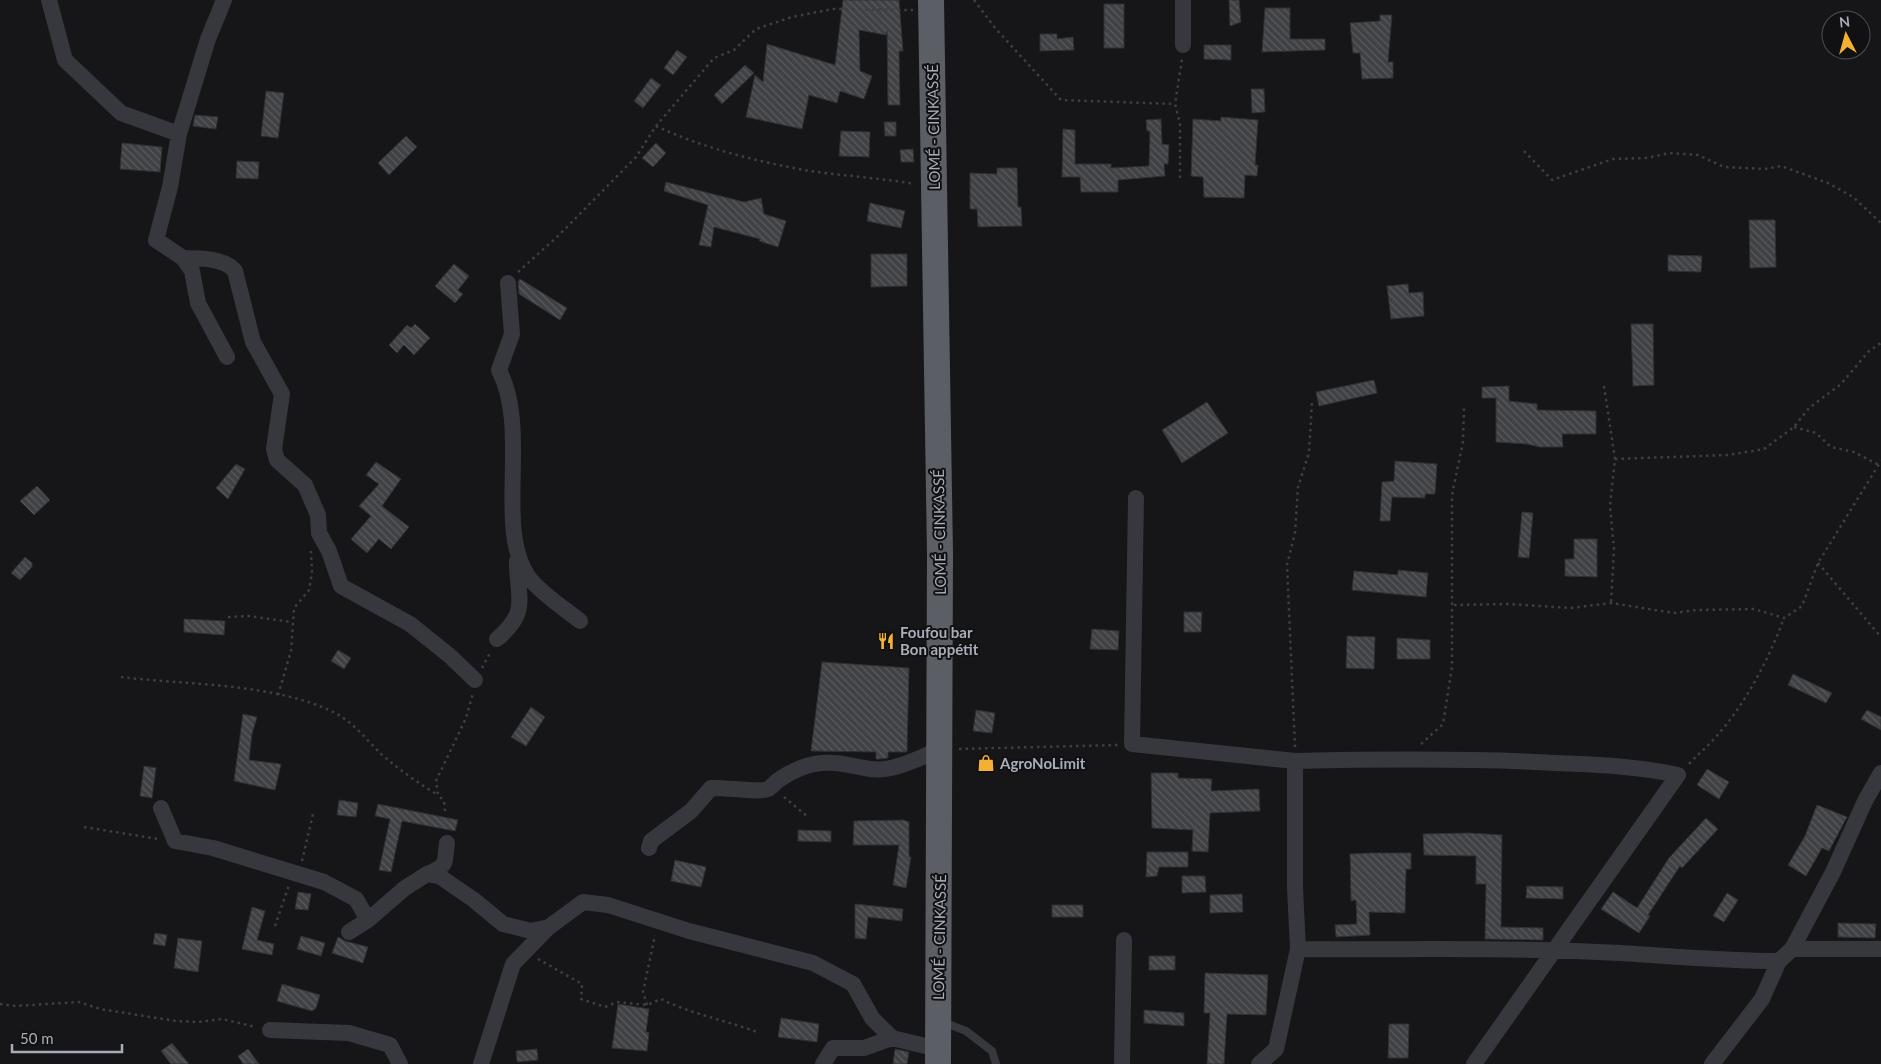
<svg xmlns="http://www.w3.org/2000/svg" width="1881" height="1064" font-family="Lato,sans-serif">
<defs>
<pattern id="building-back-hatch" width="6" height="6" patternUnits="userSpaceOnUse" patternTransform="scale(1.25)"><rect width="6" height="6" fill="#404145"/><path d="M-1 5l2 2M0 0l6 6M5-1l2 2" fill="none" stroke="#595a5e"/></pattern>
</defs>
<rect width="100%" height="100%" fill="#161618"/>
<path fill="url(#building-back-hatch)" stroke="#303034" d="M843,0H899L903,51H899L900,105H888L887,31L886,35L859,30L860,71L872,76L864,99L840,91L837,103L809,95L802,129L746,117L755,75L763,82L767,44L835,65Z
M1229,0H1239L1241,22L1230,26Z
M1104,4H1124V48H1104Z
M1265,8H1290V39H1325V50L1262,52Z
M1380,15H1392L1388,62H1393V78L1362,79L1360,53H1353L1350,23L1380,21Z
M1040,34H1057V39L1073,37L1074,50L1040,51Z
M1204,45H1231V60L1204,59Z
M677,50L687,57L673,75L664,68Z
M745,65L754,73L722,104L714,95Z
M651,78L661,85L643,108L634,101Z
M1251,89H1264L1265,112L1252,113Z
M266,91L284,93L278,138L261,136Z
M195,115L218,117L216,129L193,126Z
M1221,117L1258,120L1255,165H1258L1257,176L1245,175L1244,198L1204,197L1203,177L1191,176L1193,119L1221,121Z
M1161,119L1162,144L1169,145L1168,164H1164L1165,176L1118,180V192H1081L1080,177H1062L1063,129L1075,130V164H1111V168L1149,166L1150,131H1147L1146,120Z
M884,122H896V136H885Z
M841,131L870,132L869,157L839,156Z
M406,136L417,147L389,175L378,163Z
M122,143L162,147L160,172L120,169Z
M656,143L666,153L653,167L642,158Z
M913,149L914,162H901L900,150Z
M237,161L259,162L258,179L236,178Z
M997,168H1017L1018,207H1021L1022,226L978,227L977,209H970V173L997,174Z
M666,182L744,202L761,198L764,214L786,221L778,247L759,241L760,239L714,227L711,247L699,245L708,205L664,191Z
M870,203L905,211L901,228L867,221Z
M1749,220H1775L1776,267L1750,268Z
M871,254H907V286L871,287Z
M1668,255L1702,256L1701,272L1668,271Z
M454,264L469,276L458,290L463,294L455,303L435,286Z
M520,279L567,308L560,320L519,294L518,282Z
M1408,284L1409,293L1423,292L1424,316L1391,319L1387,286Z
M415,324L430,338L414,355L404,345L397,353L389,345L407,325L411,328Z
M1631,324H1653L1654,385L1633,386Z
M1374,380L1377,393L1319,406L1316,392Z
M1509,386V401L1537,404V410L1596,411V434H1562L1563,447H1540L1527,444L1496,442V398H1482V387Z
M1207,402L1228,433L1182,463L1162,430Z
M1395,461L1437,464L1435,494H1425V498L1392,497L1390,521H1380L1382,482L1394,481Z
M376,462L401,479L382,506L409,527L391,549L379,539L367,553L351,539L371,516L359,506L379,484L366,475Z
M236,464L245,469L228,499L216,488Z
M37,486L50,500L34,515L20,501Z
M1522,512L1533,513L1529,558L1518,557Z
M1574,539H1597V577L1565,576V559H1574Z
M25,557L32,563V567L20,580L11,573Z
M1398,570L1428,573L1426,597L1352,590L1354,571L1398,575Z
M1184,612H1202L1201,632H1184Z
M184,619L225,621L224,635L184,632Z
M1092,629L1119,631L1118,650L1090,649Z
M1347,636L1375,637L1374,669L1346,668Z
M1397,638L1430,640V659H1397Z
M338,650L351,658L344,669L331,661Z
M822,662L909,668L907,752H888V758L879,759H876V752L811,751Z
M1793,674L1832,693L1826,703L1788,685Z
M531,707L545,717L526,746L511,737Z
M976,710L995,713L992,733L973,731Z
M1867,710L1881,717V730L1861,719Z
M243,714L257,717L252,734L249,760L281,764L275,790L234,781Z
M144,766L156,768L152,798L140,796Z
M1707,769L1729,782L1719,799L1697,785Z
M1151,773H1178V778L1212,779L1211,791L1259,789L1260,811L1210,813L1208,852L1192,851L1193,830L1152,828Z
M339,800L358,803L356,817L337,815Z
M378,804L458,820L455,831L402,821L391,872L379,870L390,819L375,816Z
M1817,805L1847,817L1829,851L1822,848L1806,876L1788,865L1805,836Z
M1706,818L1718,829L1682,868L1680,866L1648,915L1650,916L1639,933L1601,909L1613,892L1637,908L1669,858Z
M903,820L909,822V857H911L906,888L893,885L899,845H853L854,821Z
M798,830L831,831V842L798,841Z
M1469,833L1502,835L1501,927L1543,928V940L1485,939L1486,884H1476V856L1424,855L1423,834Z
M1147,852H1188V867H1159L1157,876L1146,877Z
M1370,853H1411V869H1406L1405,913L1369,912L1370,935L1336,937L1335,925L1357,924L1356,900L1351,901L1350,854Z
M675,860L706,867L701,887L671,881Z
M1182,876H1205L1206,892L1182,893Z
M1527,886L1563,887V899L1526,898Z
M298,892L311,894L308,910L295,909Z
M1727,893L1738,900L1724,922L1713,916Z
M1242,894L1243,912L1210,913V895Z
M855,904L903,909L902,921L868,917L866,939L855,938Z
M1052,905H1083V917H1052Z
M252,907L265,911L257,940L274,944L272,955L242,949Z
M1838,923L1876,924L1875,938L1838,937Z
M155,933L167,935L165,946L153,944Z
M301,936L325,943L321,956L297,949Z
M338,937L345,941L368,947L363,963L332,953Z
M178,938L202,941L198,972L174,968Z
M1149,956H1175V970H1149Z
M1205,973L1268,975L1266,1015L1227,1014L1224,1064H1207L1210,1013H1204Z
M282,984L320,995L316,1008L312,1011L277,1001Z
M618,1004L649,1009L646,1032L649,1033L647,1051L612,1048Z
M1144,1010L1184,1013V1026L1144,1023Z
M781,1018L819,1024L817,1042L778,1037Z
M1389,1024H1409L1408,1058H1388Z
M172,1043L189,1064H171L161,1051Z
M248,1049L259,1064H243L238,1056Z
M537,1049L538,1060L517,1062L516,1051Z
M895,1049L909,1052L907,1064H893Z"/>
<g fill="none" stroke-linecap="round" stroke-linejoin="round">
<path stroke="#3d3f44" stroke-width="2.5" stroke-dasharray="2.5 4" stroke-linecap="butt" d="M974,0L995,28L1061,100L1175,104
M656,126C703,148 758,162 810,171C845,176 880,178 915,184
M1524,151L1552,180L1613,159L1646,158L1670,153L1698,155L1724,167L1765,169L1781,166L1828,183L1853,197L1881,223
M1180,178V124L1175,104L1182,59
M518,272L558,236L636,157L656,126L714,58L734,50L756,29L792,17L833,9L913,10
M1604,386L1615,459L1610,506L1614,549L1611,603
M1794,427L1816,433L1831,447L1854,452L1879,465
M1615,459L1728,455L1764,449L1794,427L1809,408L1841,384L1869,351L1881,343
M1818,563L1881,637
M1454,605L1509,604L1571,608L1611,603L1674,613L1696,610L1754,609L1784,618L1802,606L1818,563L1881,461
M228,617L249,616L291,622
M482,668L490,653
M121,677C187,685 276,683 335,713C353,722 366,739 380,753C398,769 418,783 438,795
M278,695L291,651L294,608L309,590L312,573L311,551
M1421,744L1443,724L1452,667V495L1463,442L1464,408
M1295,747L1287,565L1295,533L1298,487L1309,453L1312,402
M959,749L1118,745
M1689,764C1697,755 1706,748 1714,739C1745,705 1768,661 1784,618
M784,797L808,817
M445,811L444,801L438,795L436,781L466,718L473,693
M84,827L158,839
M302,861L313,814
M275,926L289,885
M538,959L582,984L581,999L605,1007L617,1002L647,1005L661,999C691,1014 725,1020 757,1032
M0,1004L15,1006L79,1002L100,1009L176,1021L197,1022L222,1019L256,1027
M647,1005L643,992L655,935"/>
<path stroke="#37383d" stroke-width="8" d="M943,1022L966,1031L992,1051L996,1064"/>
<path stroke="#37383d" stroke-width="16" d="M49,0L65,60L121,113L179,134
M224,0L208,39L179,134L170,187L156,240L183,258L192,271L198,303L227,357
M1183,45V0
M183,258C198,258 225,258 235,271L253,342L282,394L274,449L277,460L305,485L318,515L319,533L329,551L341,586L410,624L450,656L475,680
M508,283L512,334L499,370C531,432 493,530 530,579C543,595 564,608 580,621
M1136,498L1132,744L1295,761
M497,639C530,611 517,599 517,561
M161,808L175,841L213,848L324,882L356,899L368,920
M649,848L651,841L691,811L711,788C725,787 759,793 768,789C772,787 776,781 780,779C792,771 807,764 822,763C840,761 854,767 871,769C893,772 920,758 940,749
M427,874C449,865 444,863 447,843
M349,932L368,920L405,888L427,874L439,876L474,900L503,924L531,931L549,927L583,902L608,905L689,931L813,963L853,984L872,1018L892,1038L938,1049
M1298,949C1405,950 1513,947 1620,953C1673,956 1725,961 1779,961
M1792,949H1881
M270,1030L349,1033L390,1045L400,1064
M481,1064L513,964L549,927
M823,1064L833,1048H864L892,1038
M1122,1064L1124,940
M1259,1064L1276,1049L1298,949L1295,888V761C1382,759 1470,758 1557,763C1598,765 1638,766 1678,775L1474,1064
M1712,1064L1762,999L1779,961L1792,949L1833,872L1865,801L1881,773"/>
<path stroke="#5b5e65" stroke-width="26" d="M931,0L940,554L938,1064"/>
</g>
<defs>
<g id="restaurant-bare" transform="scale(1.35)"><path d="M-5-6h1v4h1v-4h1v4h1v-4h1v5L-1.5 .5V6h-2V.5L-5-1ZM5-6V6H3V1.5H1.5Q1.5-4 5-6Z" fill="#f2b134" stroke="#111113" stroke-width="2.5" paint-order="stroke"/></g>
<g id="shop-bare" transform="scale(1.35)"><path d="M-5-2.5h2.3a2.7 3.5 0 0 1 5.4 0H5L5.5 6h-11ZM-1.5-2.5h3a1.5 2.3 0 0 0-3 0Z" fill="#f2b134" stroke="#111113" stroke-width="2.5" paint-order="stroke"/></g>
</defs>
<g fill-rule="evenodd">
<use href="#restaurant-bare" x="886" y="641"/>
<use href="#shop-bare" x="986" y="763"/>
</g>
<g text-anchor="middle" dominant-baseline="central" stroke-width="4" stroke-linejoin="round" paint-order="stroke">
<g font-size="15" fill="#a8adb8" stroke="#111113">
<text transform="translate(933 127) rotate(-91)">LOMÉ - CINKASSÉ</text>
<text transform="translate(939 532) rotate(-91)">LOMÉ - CINKASSÉ</text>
<text transform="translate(939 937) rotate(-89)">LOMÉ - CINKASSÉ</text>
</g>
<g font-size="15" font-weight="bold" fill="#a8adb8" stroke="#111113" text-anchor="start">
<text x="900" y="632">Foufou bar<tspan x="900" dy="17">Bon appétit</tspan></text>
<text x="1000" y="763">AgroNoLimit</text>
</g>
</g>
<g transform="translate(1846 35) rotate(354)"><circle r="24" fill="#111113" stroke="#4d4f55"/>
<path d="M0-4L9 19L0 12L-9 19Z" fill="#f2b134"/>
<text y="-8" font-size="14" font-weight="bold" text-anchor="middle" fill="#a8adb8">N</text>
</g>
<path d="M12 1044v8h110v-8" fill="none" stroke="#a8adb8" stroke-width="2.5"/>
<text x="20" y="1044" font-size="15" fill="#a8adb8" stroke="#111113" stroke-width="4" paint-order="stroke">50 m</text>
</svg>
